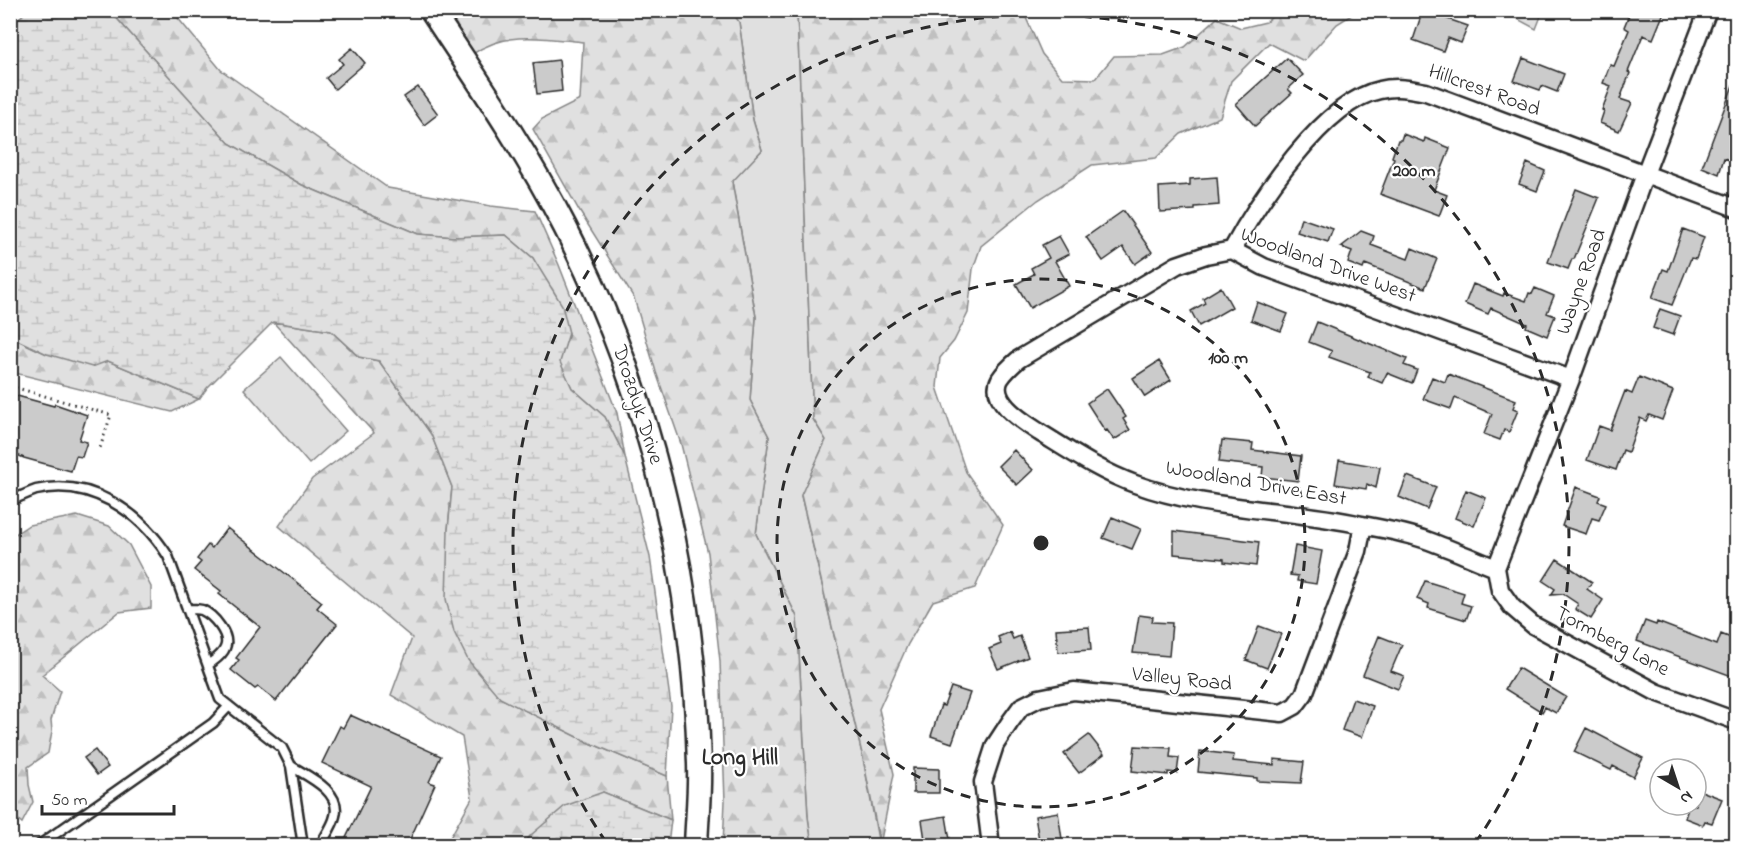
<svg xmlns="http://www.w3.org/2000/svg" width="1747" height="856" font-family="'Indie Flower',sans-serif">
<defs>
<pattern id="forest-firs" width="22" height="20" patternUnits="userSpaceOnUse" patternTransform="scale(1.5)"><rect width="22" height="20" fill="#e0e0e0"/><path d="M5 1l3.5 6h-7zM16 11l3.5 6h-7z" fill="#c0c0c0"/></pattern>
<pattern id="wetland-marsh" width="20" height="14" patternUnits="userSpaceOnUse" patternTransform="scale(1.5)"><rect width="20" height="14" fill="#e0e0e0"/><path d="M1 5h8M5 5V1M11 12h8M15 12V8" fill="none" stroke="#c0c0c0"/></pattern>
</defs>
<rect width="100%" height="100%" fill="#fff"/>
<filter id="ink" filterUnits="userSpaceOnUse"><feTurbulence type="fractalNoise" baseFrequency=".0167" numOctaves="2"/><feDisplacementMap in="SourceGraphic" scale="12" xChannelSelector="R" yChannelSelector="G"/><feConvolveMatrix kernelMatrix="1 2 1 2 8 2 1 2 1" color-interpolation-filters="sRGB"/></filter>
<g filter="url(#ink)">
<path fill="#e0e0e0" stroke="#868686" stroke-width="1.5" d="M731,11H797L813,419L826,440L801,496L863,758L879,845H812L808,817L797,617L756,534L769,437L750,400L756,317L732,181L762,150L753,120L739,22Z
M281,357L346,431L309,464L244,389Z"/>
<path fill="url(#forest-firs)" stroke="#868686" stroke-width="1.5" d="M731,10L739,22L753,120L762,150L732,182L756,317L750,400L769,437L756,534L797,617L808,817L812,845H723L725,801L720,661L708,553L681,444L656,372L634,298L580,212L533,129L542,119L580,100L583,42C544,38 505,30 471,55L444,11Z
M110,11H172L221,70L388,188L491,206L535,211L559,265L617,413L625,457L605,417L572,388L559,362L569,333L533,258L506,235L454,237L418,234L302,185L229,143Z
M797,11H1023L1042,54L1062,78L1095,79L1114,56L1163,55L1185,47L1217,18L1241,28L1266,22L1279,11H1358L1337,24L1304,61L1269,43L1231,81L1220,117L1181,134L1156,158L1092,165L1038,200L981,246L973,269L968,313L954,341L940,358L937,387L966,472L1003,525L975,588L933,601L908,644L879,709L894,774L880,845L863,758L801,495L826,440L813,419Z
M1503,11L1543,10V11L1536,29Z
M273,322L331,331L359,357L379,361L431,434L452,487L448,530L500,698L588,742L667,776L671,820L603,792L531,835L523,845H446L472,798L462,737L391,695L412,638L279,526L312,479L374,433Z
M11,337L47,354L108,361L199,399L172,412L11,372Z
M77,516L109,526L129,545L151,587V608L119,612L42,675L60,691L51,720L52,731L48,753L28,767L29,785L33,802L22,823L15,817L10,809L11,537L29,525Z"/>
<path fill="url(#wetland-marsh)" stroke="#868686" stroke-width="1.5" d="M28,10L110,11L229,143L302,185L418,234L454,237L506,235L533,258L562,305L569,333L560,362L572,388L605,417L625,457L650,557L671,706L667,776L588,742L500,698L468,660L454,632L446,599L448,530L452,487L431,434L379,361L359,357L331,331L273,322L207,388L199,399L108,361L92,367L47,354L11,337V25Z
M603,792L671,820L668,845H523L531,835L565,806Z"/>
<path fill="#cbcbcb" stroke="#2b2b2b" stroke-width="1.5" d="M1423,10H1444L1442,17L1468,26L1461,43L1448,38L1443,51L1413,40Z
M1631,10H1665L1653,39L1643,35L1628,72L1630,73L1620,99L1632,103L1619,131L1600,123L1604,111L1602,110L1611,86L1603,83L1610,65L1614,66L1629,30L1624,27Z
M352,48L365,63L335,89L326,78L343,64L339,59Z
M1287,58L1303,75L1288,89L1292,93L1255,126L1236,104Z
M1523,58L1564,74L1557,92L1542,86L1540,90L1514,81Z
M559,60L562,91L537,94L533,63Z
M1735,80L1737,81V163L1724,158L1719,174L1702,167Z
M418,87L438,114L424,125L404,97Z
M1403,134L1424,142L1425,138L1450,148L1434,190L1447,195L1439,216L1380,194L1394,158L1392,157L1398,140H1401Z
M1527,163L1545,171L1537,191L1519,184Z
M1217,177L1219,205L1195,207V210L1160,212L1159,187L1190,185V179Z
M1576,189L1599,198L1574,259H1572L1568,269L1548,262Z
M1123,211L1152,252L1135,264L1123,247L1103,261L1086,237Z
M1301,218L1333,229L1328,242L1297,232Z
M1683,229L1704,237L1696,259L1691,258L1672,305L1652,298L1663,269L1668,271Z
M1361,231L1374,236L1371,245L1408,259L1412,248L1437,259L1425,288L1365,264L1363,269L1348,263L1352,251L1341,247Z
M1059,236L1069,254L1055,261L1069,286L1030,308L1016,284L1034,274L1031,268L1049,258L1042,245Z
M1473,284L1503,296L1504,293L1526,301L1529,293L1532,294L1535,288L1554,296L1547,313L1555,316L1547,336L1526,327L1527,324L1491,308L1488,314L1465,304Z
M1221,287L1232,307L1199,326L1191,311L1205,303L1203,298Z
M1257,302L1288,314L1281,331L1251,320Z
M1660,309L1680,316L1673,335L1653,328Z
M1317,322L1407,359L1404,365L1417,370L1412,383L1387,373L1382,383L1368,377L1370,372L1329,357L1332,351L1309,342Z
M1159,361L1171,380L1145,397L1133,378Z
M1448,374L1516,400L1513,408L1518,410L1509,432L1504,430L1500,440L1484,434L1492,414L1455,398L1451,409L1423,399L1432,377L1445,382Z
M1639,377L1673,391L1662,420L1649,415L1646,421L1640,418L1628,452L1623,450L1616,470L1587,460L1599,426L1610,430L1625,391L1632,394Z
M1107,389L1126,417L1123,419L1130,430L1114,440L1107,430L1105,431L1087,403Z
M10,394L54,406L55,404L87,415L79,440L87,442L82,457L76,456L71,471L24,458L10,452Z
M1222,440L1253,443L1252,450L1301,456L1298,481L1262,477L1263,467L1219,462Z
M1014,450L1033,470L1017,485L998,466Z
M1339,460L1380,467L1376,488L1367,484L1366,489L1335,484Z
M1407,476L1436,487L1427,509L1399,497Z
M1576,487L1600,496L1598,501L1606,504L1599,520L1592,518L1586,534L1562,526Z
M1466,490L1486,498L1474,526L1455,518Z
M1112,517L1141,529L1132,549L1103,538Z
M227,528L322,602L317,608L337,624L276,701L258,687L255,689L231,670L239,660L236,658L260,627L219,594L221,591L194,570L201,562L197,559L208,545L212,548Z
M1174,531L1259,542L1256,566L1224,562V559L1174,554Z
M1295,546L1322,551L1316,584L1297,581L1298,576L1290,575Z
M1557,559L1592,582L1587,589L1603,600L1591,619L1575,609L1578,604L1563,594L1551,595L1555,589L1543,581Z
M1425,581L1464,593L1461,603L1471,606L1466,620L1428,608L1429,604L1417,599Z
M1139,615L1153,617L1152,622L1172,623L1169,656L1133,653Z
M1645,621L1656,625L1657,622L1717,645L1721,634L1736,640L1732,650L1737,652V678L1637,641Z
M1259,626L1281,634L1267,668L1246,660Z
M1089,627L1091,650L1058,652L1056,629Z
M1010,632L1013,639L1020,636L1028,657L998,669L989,649L1001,644L998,637Z
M1379,636L1402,645L1391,671L1404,676L1398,689L1363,675Z
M1518,668L1566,697L1556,713L1545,707L1542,712L1505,689Z
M951,687L970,693L952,743L931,736L941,705L944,706Z
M1353,699L1373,706L1362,737L1342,730Z
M350,715L441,756L429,782L435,784L407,846H347L350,840L346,838L371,786L322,763L340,726L343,728Z
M1586,728L1643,758L1633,777L1613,766L1611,770L1574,752Z
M1089,735L1104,754L1079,773L1064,754Z
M1135,746L1171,748L1170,757L1179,758L1177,773L1168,772V775L1132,771Z
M95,750L108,767L97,775L84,758Z
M1200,751L1234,755L1233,761L1274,765V759L1304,762L1301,783L1257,781V778L1198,772Z
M913,768L939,769V793H913Z
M1696,789L1722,799L1712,823L1705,821L1703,825L1685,818L1689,805H1696Z
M1058,812L1063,846H1040L1035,816Z
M946,816L951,846H926L922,820Z"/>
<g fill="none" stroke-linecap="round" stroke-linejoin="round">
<g stroke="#2b2b2b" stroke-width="13">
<path id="lane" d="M10,501C19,497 28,493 36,490C90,477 140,512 168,556L220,699L282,748L291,766L303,846
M187,609C192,609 197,609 202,610C213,615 231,635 225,648C222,656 214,660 208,665
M291,766C307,776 342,791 335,816C333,826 325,836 320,846
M38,846L213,723L229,706"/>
</g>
<g stroke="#2b2b2b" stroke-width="21">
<path id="street" d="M1232,250C1258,202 1324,101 1380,90C1396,86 1411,89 1426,92L1736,208
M1496,568C1473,559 1451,549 1429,541C1408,533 1384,529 1362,525C1289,509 1205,510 1135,484C1101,472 1070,451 1039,432C1024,422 988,401 1000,379C1005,371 1012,365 1019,359L1177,265L1206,255L1232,250L1264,267L1571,379
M1496,568L1571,379L1645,174L1708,10
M1496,568L1500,590L1512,607L1533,625L1656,692L1736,721
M991,846L983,782L995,745L1010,722L1021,707L1039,698L1074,691L1282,713L1295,706L1304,694L1358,551L1363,525"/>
</g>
<g stroke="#2b2b2b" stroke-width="27">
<path id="secondary" d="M431,10C478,81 526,151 565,227C651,394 694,577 699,764C700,791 697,818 696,846"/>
</g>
<path stroke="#2b2b2b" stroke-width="3" stroke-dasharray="1.5 4.5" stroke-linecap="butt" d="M10,386L111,415L100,448"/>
<use href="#lane" stroke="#fff" stroke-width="8"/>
<use href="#street" stroke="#fff" stroke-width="16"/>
<use href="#secondary" stroke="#fff" stroke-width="22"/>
</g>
</g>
<g fill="none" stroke="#2b2b2b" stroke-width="3" stroke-dasharray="10 8">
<circle cx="1041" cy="543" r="264"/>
<path d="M606 842A528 528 0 1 1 1476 842"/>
</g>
<g text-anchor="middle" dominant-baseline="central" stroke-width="4.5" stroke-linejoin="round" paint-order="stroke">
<g font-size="21" fill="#2b2b2b" stroke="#fff">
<text transform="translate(1484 91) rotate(20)">Hillcrest Road</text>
<text transform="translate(1328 266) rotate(20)">Woodland Drive West</text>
<text transform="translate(1582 282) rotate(-70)">Wayne Road</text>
<text transform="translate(637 405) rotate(72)">Drozdyk Drive</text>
<text transform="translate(1256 484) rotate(10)">Woodland Drive East</text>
<text transform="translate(1612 642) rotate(28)">Tormberg Lane</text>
<text transform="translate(1182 680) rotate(6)">Valley Road</text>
</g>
<g font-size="24" font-weight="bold" fill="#2b2b2b" stroke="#fff">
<text x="740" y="758">Long Hill</text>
</g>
</g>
<circle cx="1041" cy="543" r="9" fill="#2b2b2b" stroke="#fff" stroke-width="3"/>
<g font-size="18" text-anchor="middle" font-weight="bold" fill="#2b2b2b" stroke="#fff" stroke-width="4.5" stroke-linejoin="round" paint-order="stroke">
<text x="1414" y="176">200 m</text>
<text x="1228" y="363">100 m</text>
</g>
<rect width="1747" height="856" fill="none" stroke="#fff" stroke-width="36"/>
<rect x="18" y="18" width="1711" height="820" fill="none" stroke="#2b2b2b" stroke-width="2" filter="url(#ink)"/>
<g transform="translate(1678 787) rotate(141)"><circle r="28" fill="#ffffff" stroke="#aaaaaa" stroke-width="1.5"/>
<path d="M0-4.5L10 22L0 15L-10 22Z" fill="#2b2b2b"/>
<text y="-9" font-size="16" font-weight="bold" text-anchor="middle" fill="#2b2b2b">N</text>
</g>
<path d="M42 805v9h132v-9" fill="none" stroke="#2b2b2b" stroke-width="3"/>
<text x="51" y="805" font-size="18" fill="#2b2b2b" stroke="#ffffff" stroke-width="4.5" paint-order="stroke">50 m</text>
</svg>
